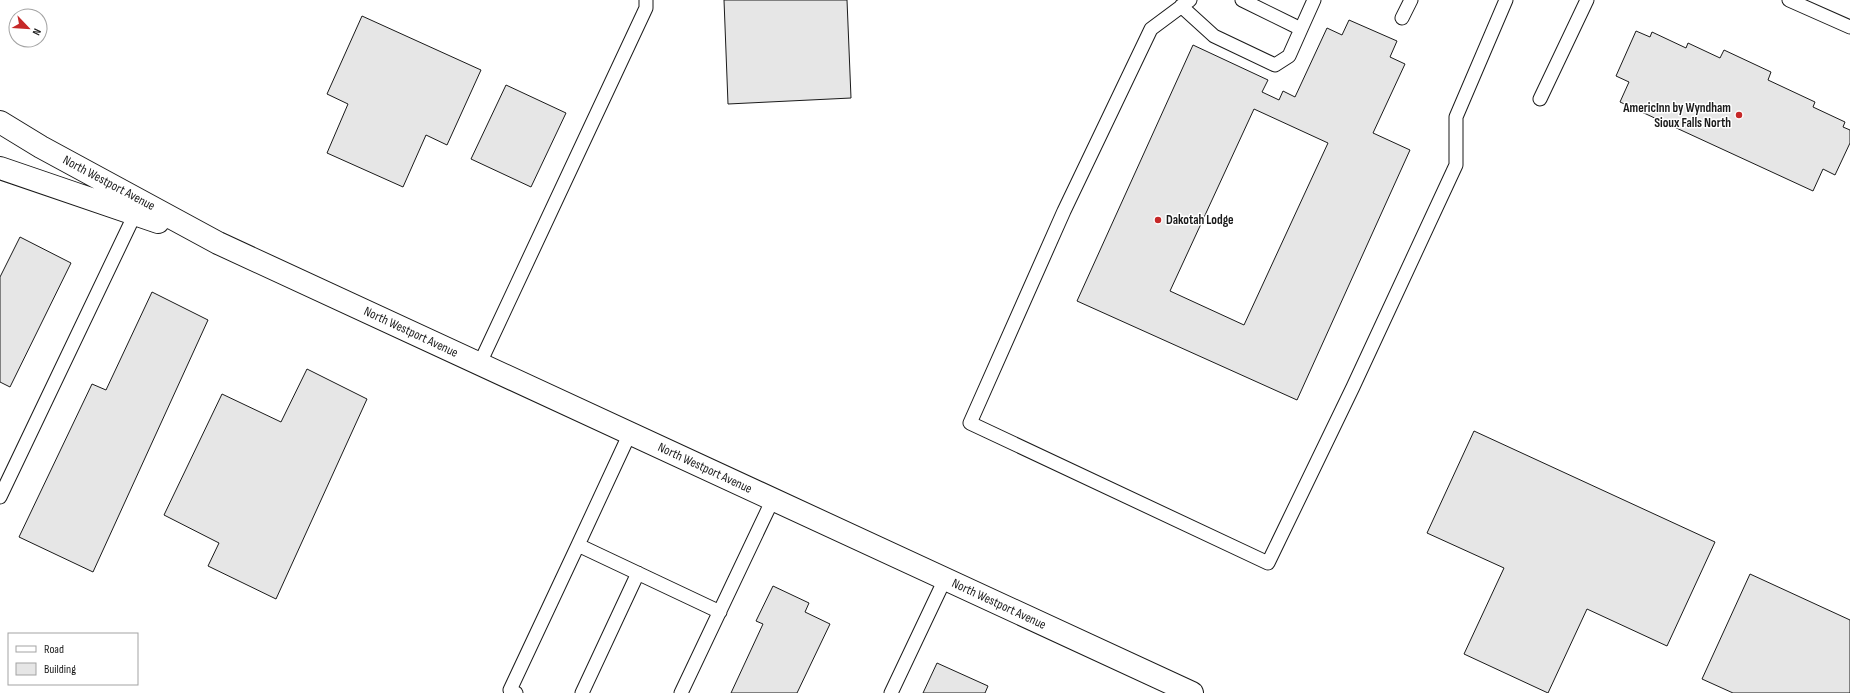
<svg xmlns="http://www.w3.org/2000/svg" width="1850" height="693" font-family="'Sofia Sans Condensed',sans-serif">
<rect width="100%" height="100%" fill="#fff"/>
<path fill="#e6e6e6" stroke="#1a1a1a" fill-rule="evenodd" d="M724,0H847L851,98L728,104Z
M362,16L481,70L447,145L426,135L403,187L327,153L348,104L327,94Z
M1349,20L1397,41L1390,57L1405,64L1373,133L1410,150L1297,400L1077,301L1193,45L1268,80L1262,92L1279,100L1283,91L1295,97L1327,28L1342,35ZM1254,109L1328,143L1244,325L1170,291Z
M1636,31L1650,37L1652,32L1686,48L1688,43L1720,58L1724,50L1771,72L1768,80L1815,102L1813,107L1845,122L1843,127L1850,130V143L1835,175L1823,169L1813,191L1620,102L1629,82L1616,76Z
M506,85L566,113L531,187L471,159Z
M20,237L71,263L10,387L0,382V277Z
M152,292L208,320L93,572L19,537L92,384L106,390Z
M307,369L367,399L276,599L208,566L219,543L164,515L222,394L281,422Z
M1474,431L1715,542L1667,646L1587,609L1548,693L1464,654L1504,568L1427,533Z
M1750,574L1850,620V693H1733L1702,679Z
M773,586L809,603L805,612L830,624L797,693H731L763,624L756,621Z
M937,663L988,686L985,693H923Z"/>
<g fill="none" stroke-linecap="round" stroke-linejoin="round">
<g stroke="#1a1a1a" stroke-width="15">
<path id="lane" d="M1190,0L1151,29L1064,211L970,423L1268,563L1353,387L1456,165V117L1506,0
M1242,0L1301,29L1314,0
M1789,0L1850,27
M1181,6L1214,36L1275,65L1289,56L1301,29
M1402,18L1411,0
M1540,99L1587,0
M480,363L646,8V0
M630,433L578,545L720,612
M0,497L135,214
M516,693L510,690L578,545
M582,693L638,573
M681,693L773,499
M891,693L945,579"/>
</g>
<g stroke="#1a1a1a" stroke-width="24">
<path id="secondary" d="M0,122L41,147L218,243L1192,693
M0,168L158,222"/>
</g>
<use href="#lane" stroke="#fff" stroke-width="13"/>
<use href="#secondary" stroke="#fff" stroke-width="22"/>
</g>
<g fill="#c62828" stroke="#fff" stroke-width="1.5">
<circle cx="1739" cy="115" r="4"/>
<circle cx="1158" cy="220" r="4"/>
</g>
<g text-anchor="middle" dominant-baseline="central" stroke-width="3" stroke-linejoin="round" paint-order="stroke">
<g font-size="13" font-weight="bold" fill="#1a1a1a" stroke="#fff" text-anchor="end">
<text x="1731" y="108">AmericInn by Wyndham<tspan x="1731" dy="15">Sioux Falls North</tspan></text>
<text x="1166" y="220" text-anchor="start">Dakotah Lodge</text>
</g>
<g font-size="13" fill="#1a1a1a" stroke="#fff">
<text transform="translate(109 183) rotate(28)">North Westport Avenue</text>
<text transform="translate(411 332) rotate(25)">North Westport Avenue</text>
<text transform="translate(705 468) rotate(25)">North Westport Avenue</text>
<text transform="translate(999 604) rotate(25)">North Westport Avenue</text>
</g>
</g>
<rect x="8" y="633" width="130" height="52" fill="#ffffff" stroke="#a3a3a3"/>
<rect x="16" y="646" width="20" height="6" fill="#ffffff" stroke="#a3a3a3"/>
<text x="44" y="653" font-size="12" fill="#1a1a1a">Road</text>
<rect x="16" y="663" width="20" height="12" fill="#e6e6e6" stroke="#a3a3a3"/>
<text x="44" y="673" font-size="12" fill="#1a1a1a">Building</text>
<g transform="translate(28 28) rotate(115)"><circle r="19" fill="#ffffff" stroke="#a3a3a3"/>
<path d="M0-3L7 15L0 10L-7 15Z" fill="#c62828"/>
<text y="-6" font-size="11" font-weight="bold" text-anchor="middle" fill="#1a1a1a">N</text>
</g>
</svg>
